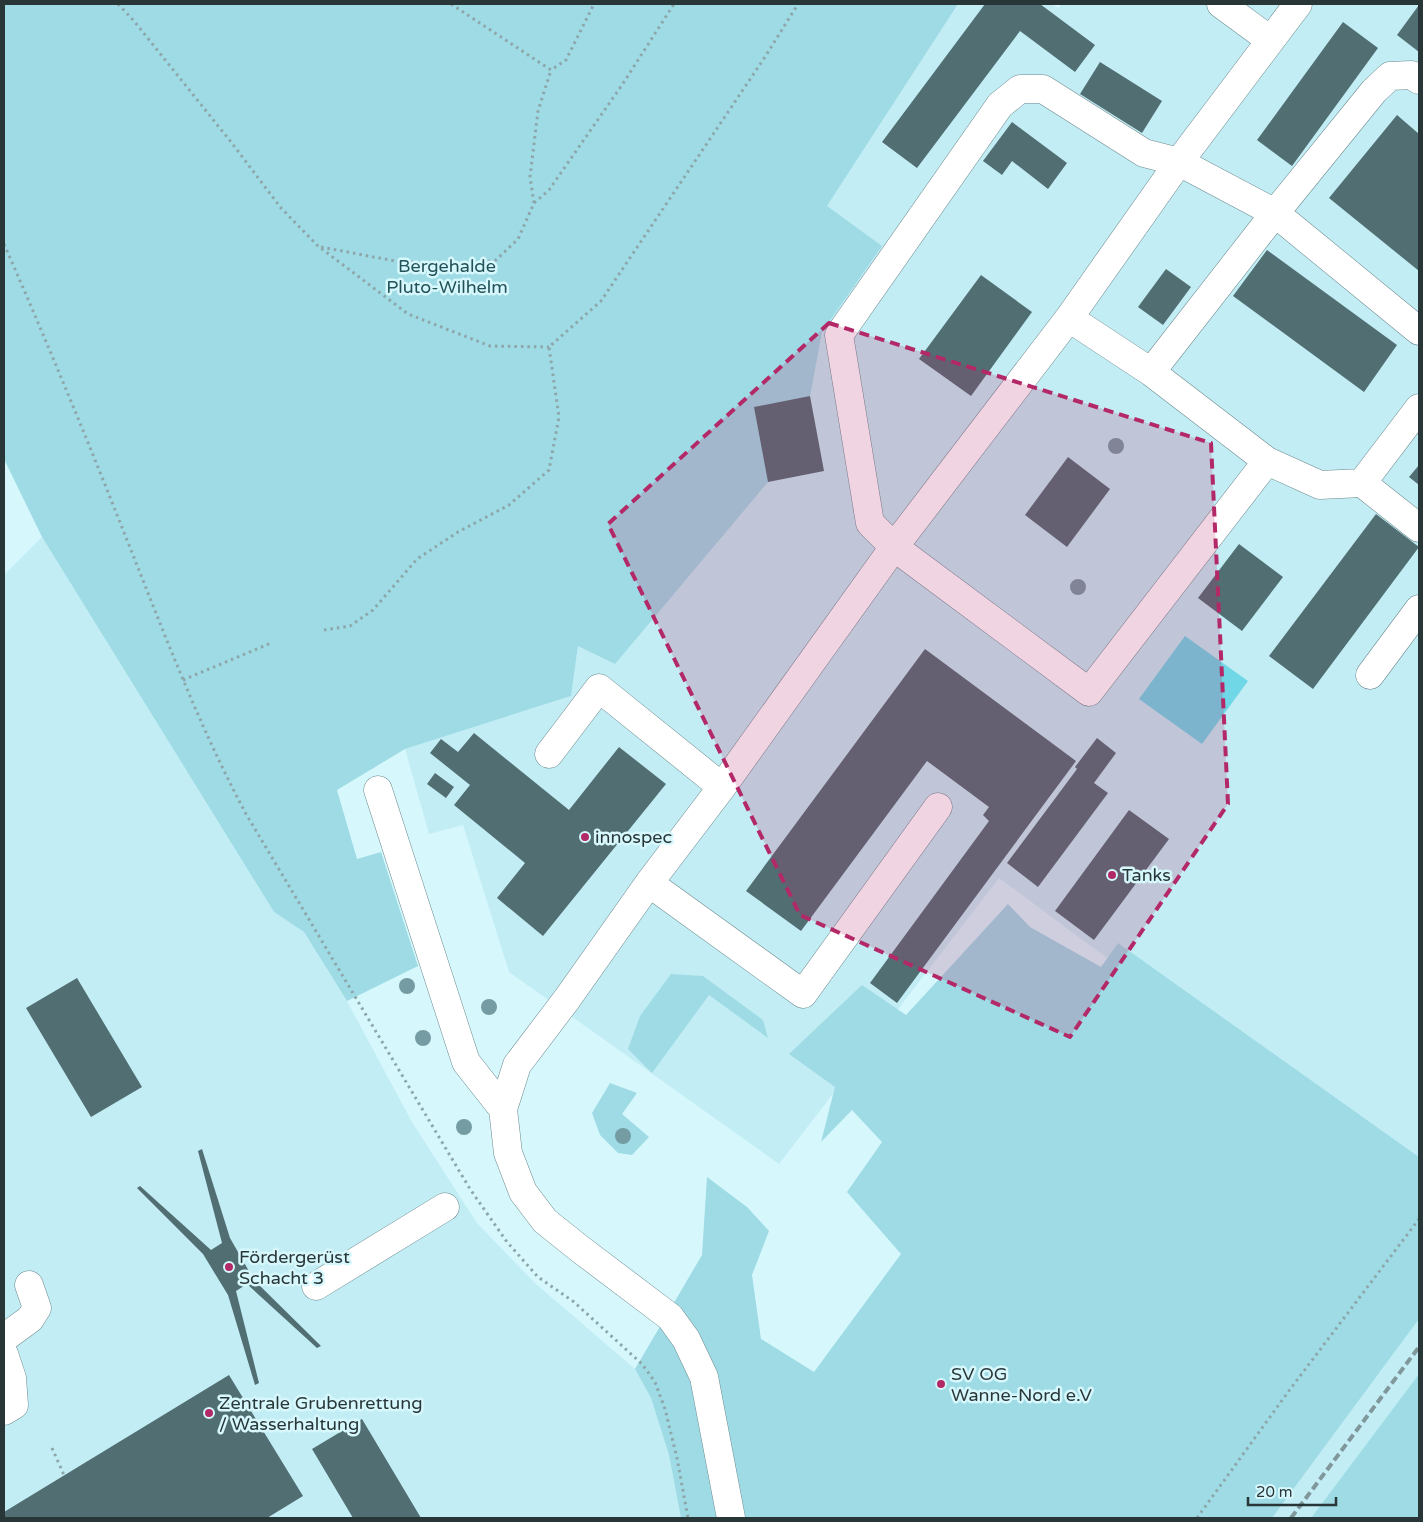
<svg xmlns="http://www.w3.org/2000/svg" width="1423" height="1522" font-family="'Varela Round',sans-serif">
<rect width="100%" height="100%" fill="#d6f8fd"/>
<path fill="#c3edf4" d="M958,4H1052L1058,8L1062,4H1419V1157L1118,943L1107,958L999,878L779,1164L509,972L463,825L429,834L405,749L571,696L578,646L752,403L827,206Z
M42,537L274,912L304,932L347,1001L412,1122L477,1223L535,1283L635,1369L651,1398L669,1455L681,1518H4V575Z
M1419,1319V1374L1311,1518H1272Z"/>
<path fill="#9edbe5" d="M4,4H958L827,206L882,246L822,332L810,396L768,482L615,664L578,646L571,696L405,749L337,790L357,859L381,852L418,966L347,1001L304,932L274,912L42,537L4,459Z
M1008,904L1030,927L1101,967L1118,943L1419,1157V1319L1272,1518H681L669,1455L651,1398L635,1369L702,1255L707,1177L747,1207L769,1231L752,1275L761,1339L814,1372L901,1254L847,1192L882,1142L852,1110L821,1142L835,1087L789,1054L862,985L906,1015Z
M671,974L703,976L763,1020L768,1038L709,995L652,1073L628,1049L640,1016Z
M610,1083L637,1093L622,1114L649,1137L632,1155L618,1153L600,1135L592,1113Z
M1419,1374V1518H1311Z"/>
<path fill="#70d7e7" d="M1185,636L1248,681L1202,744L1139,699Z"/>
<path fill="#516f73" d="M985,4H1040L1095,45L1075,72L1020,31L917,168L882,142Z
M1419,5V52L1397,35Z
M1343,22L1378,48L1292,166L1257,140Z
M1100,62L1162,101L1142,133L1080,94Z
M1397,115L1419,134V271L1329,198Z
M1012,122L1067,163L1048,189L1012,161L1002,175L983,161Z
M1267,250L1397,345L1364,392L1233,296Z
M1166,269L1191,287L1163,325L1138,307Z
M981,275L1032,312L971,396L919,359Z
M810,396L824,471L768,482L754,407Z
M1068,457L1110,489L1067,547L1025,515Z
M1419,465V485L1409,477Z
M1376,514L1419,547L1313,689L1269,656Z
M1239,544L1283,577L1242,631L1198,598Z
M925,649L1076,761L897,1003L870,983L989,821L983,815L989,807L927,761L801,931L746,891Z
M474,733L569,810L619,747L666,784L543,936L497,898L525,863L454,805L470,785L430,753L441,739L458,752Z
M1097,738L1116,753L1094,783L1108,793L1038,887L1007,863L1077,769L1075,767Z
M435,773L454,787L446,798L427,784Z
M1129,810L1169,839L1094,940L1055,911Z
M77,978L142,1087L91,1117L26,1008Z
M202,1149L230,1238L254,1280L321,1346L317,1348L247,1284L236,1291L259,1383L255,1385L228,1295L203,1254L137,1188L140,1186L211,1250L222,1243L198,1151Z
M229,1375L303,1496L267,1518H4V1512Z
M362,1419L421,1518H353L312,1449Z"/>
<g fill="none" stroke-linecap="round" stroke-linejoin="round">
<g stroke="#6c8a8f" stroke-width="29">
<path id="minor" d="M1221,4L1270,40
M1419,80L1412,75L1390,76L1374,91L1275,213L1419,331
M1069,318L1151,372L1267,461
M1151,372L1275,213L1179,162L1144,153L1043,89H1020L1000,105L839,335L870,523L894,547L1069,318L1179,162L1298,4
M1362,483L1419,528
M1370,675L1419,609
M549,754L599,688L722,787
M378,790L466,1062L503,1109
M649,883L722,787L894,547L1089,692L1267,461L1320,485L1362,483L1419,408
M316,1286L445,1207
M4,1338L30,1319L37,1308L29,1285
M4,1354L12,1378L14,1405L4,1411
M731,1518L704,1377L686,1339L670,1317L580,1249L545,1221L523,1192L508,1153L503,1109L517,1065L567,999L649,883L803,994L938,807"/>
</g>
<path stroke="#8da6a9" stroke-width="3" stroke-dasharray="2.5 4" stroke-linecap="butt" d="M118,4L134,21L231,142L281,208L318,246L408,314L490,346L549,347
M451,4L551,70L566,60L594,4
M534,203L530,177L538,111L551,70
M4,244C47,342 88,441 127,540C164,633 199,726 246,814L470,1189L507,1242L538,1277L574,1302L642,1364L655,1382L665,1409L677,1458L688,1518
M321,247L395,261L465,266L496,260L518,239L534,203L549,190L622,85L674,4
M324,630L350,626L373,610L417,559L458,532L509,505L549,470L559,417L549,347L601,301L765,57L798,4
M183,680L271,643
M52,1448L64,1475
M1197,1518L1288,1392L1419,1219"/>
<use href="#minor" stroke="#fff" stroke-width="28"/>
<path stroke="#80979b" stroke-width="4" stroke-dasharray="8 4" stroke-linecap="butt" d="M1291,1518L1419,1347"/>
</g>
<g fill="#749ca2">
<circle cx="1116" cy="446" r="8"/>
<circle cx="1078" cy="587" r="8"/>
<circle cx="407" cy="986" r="8"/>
<circle cx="489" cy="1007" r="8"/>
<circle cx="423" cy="1038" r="8"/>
<circle cx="464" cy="1127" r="8"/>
<circle cx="623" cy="1136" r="8"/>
</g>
<path fill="#b32968" fill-opacity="0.2" stroke="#b32968" stroke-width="4" stroke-dasharray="10 6" stroke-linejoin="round" d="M829,323L1211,443L1228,804L1070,1037L800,915L608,524Z"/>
<g fill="#b32968" stroke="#d6f8fd" stroke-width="2">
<circle cx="585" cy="837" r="5"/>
<circle cx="1112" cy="875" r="5"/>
<circle cx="229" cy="1267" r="5"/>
<circle cx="941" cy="1384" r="5"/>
<circle cx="209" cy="1413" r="5"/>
</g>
<g text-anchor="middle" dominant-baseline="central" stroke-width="5" stroke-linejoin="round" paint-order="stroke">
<g font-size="18" fill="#235158" stroke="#d6f8fd">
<text x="447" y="266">Bergehalde<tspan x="447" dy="21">Pluto-Wilhelm</tspan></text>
</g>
<g font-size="18" fill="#293638" stroke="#d6f8fd" text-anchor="start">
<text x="595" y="837">innospec</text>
<text x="1122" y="875">Tanks</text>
<text x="239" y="1257">Fördergerüst<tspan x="239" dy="21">Schacht 3</tspan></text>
<text x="951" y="1374">SV OG<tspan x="951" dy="21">Wanne-Nord e.V</tspan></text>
<text x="219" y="1403">Zentrale Grubenrettung<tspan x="219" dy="21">/ Wasserhaltung</tspan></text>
</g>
</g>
<rect width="1423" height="1522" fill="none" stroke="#293638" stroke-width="10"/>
<path d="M1248 1497v8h88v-8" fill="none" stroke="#293638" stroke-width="2.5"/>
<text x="1256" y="1497" font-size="15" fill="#293638" stroke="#d6f8fd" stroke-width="4" paint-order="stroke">20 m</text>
</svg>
